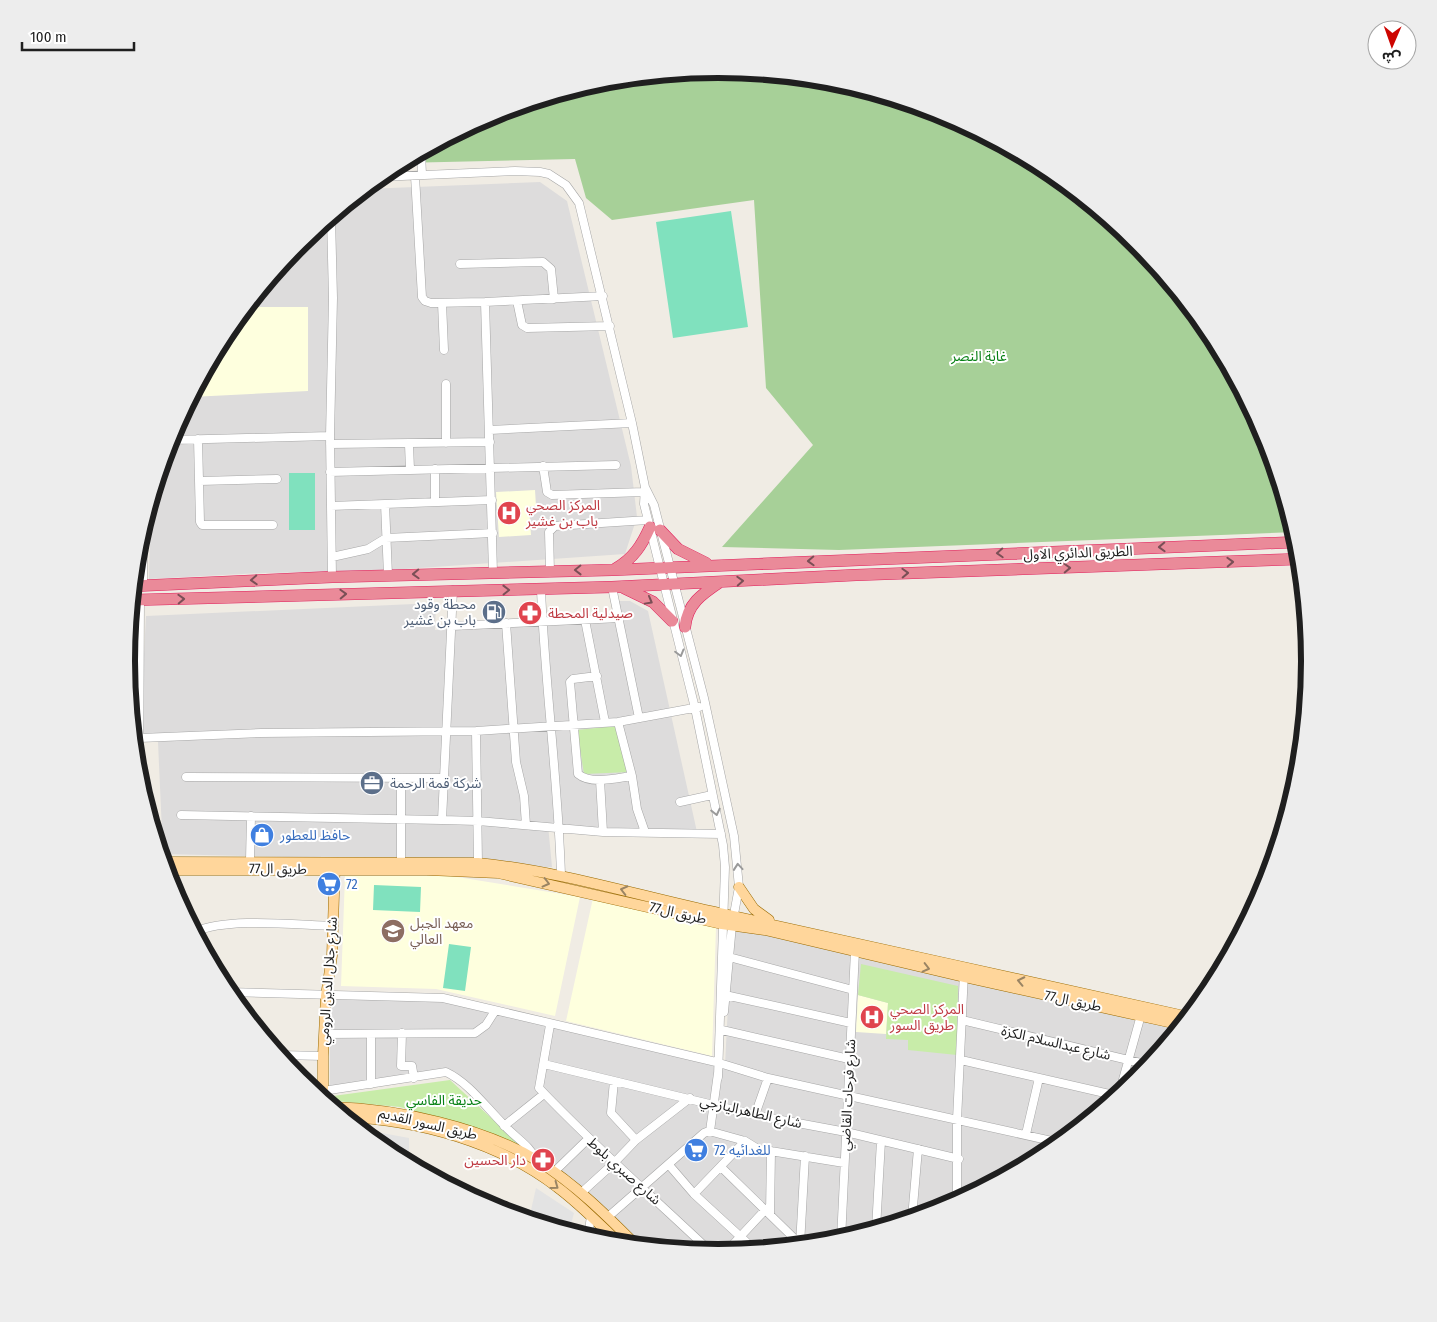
<svg xmlns="http://www.w3.org/2000/svg" width="1437" height="1322" font-family="'Fira Sans Condensed','Noto Sans Arabic',sans-serif">
<rect width="100%" height="100%" fill="#f0ece4"/>
<path fill="#dddcdc" d="M540,182L567,201L631,466L637,517L625,554L376,571L263,573L149,579L151,501L171,434L226,332L300,242L365,189Z
M618,601H630L648,611L697,832L548,825L552,867L530,868L462,861L163,854L158,742L140,733L146,616L436,603L435,630L621,621Z
M732,926L1180,1028L1137,1080L1047,1154L945,1208L834,1242L718,1253L640,1245L446,1068L330,1086V999L439,1001L725,1065Z"/>
<path fill="#feffde" d="M247,307H308V391L191,397L226,332Z
M535,490L536,506L529,507L531,535L499,537L496,492Z
M345,876H451L580,897L555,1016L436,989L341,986Z
M593,898L716,927L712,1056L566,1021Z
M858,995L888,1003L886,1034L856,1032Z"/>
<path fill="#c8eca9" d="M616,726L630,772L584,774L577,730Z
M861,964L958,986L957,1055L908,1050V1040L886,1039L888,1003L858,995Z
M450,1080L525,1149L466,1125L400,1107L336,1101L333,1096Z"/>
<path fill="#a7d098" d="M719,69L834,80L945,114L1048,169L1137,242L1211,332L1266,435L1295,532L839,550L722,547L813,445L766,388L754,200L612,220L586,198L575,159L400,163L492,114L603,80Z"/>
<path fill="#80e1be" d="M731,211L748,327L673,338L656,222Z
M289,473H315V530H289Z
M374,885L421,887L420,912L373,910Z
M449,944L471,947L465,991L443,988Z"/>
<path fill="#e3e3e3" d="M360,1129L409,1138V1164L389,1153Z
M536,1188L574,1213L569,1232L529,1219Z"/>
<g fill="none" stroke-linecap="round" stroke-linejoin="round">
<g stroke="#a6a6a6" stroke-width="9">
<path id="minor" d="M421,152L422,175
M415,176L422,297L425,301L431,303L485,302L603,296
M379,177L515,171L540,172L549,174L566,185L579,203L632,423L645,487L644,504L695,708L723,845L725,867L718,1077
M331,217L333,298L330,436L332,577
M460,264L543,262L551,269L554,299
M517,301L522,325L527,328L610,326
M485,302L493,572
M442,303L444,350
M446,384V443
M490,430L632,423
M198,439L200,522L202,525H273
M170,440L330,436
M330,444L490,442
M409,444L410,470
M543,466L547,492L552,495L644,492
M435,469V502
M330,472L616,465
M200,481L277,479
M645,487L654,505L704,698L734,836L739,887L732,925L724,1012
M385,504L388,575
M331,506L492,500
M332,557L368,549L386,538L493,533
M550,571L549,532L555,526L648,520
M143,585V528
M612,587L639,718
M541,590C545,685 558,780 561,875
M585,620L605,722
M506,623L516,762L524,796L526,825
M452,626L620,618
M597,676L573,679L570,682L578,774C591,785 617,778 632,776
M618,722L632,776L637,809L645,832
M476,731L478,863
M140,738L261,733L476,731L618,722L699,707
M186,777L444,778
M401,778V862
M600,780L603,832
M139,781L140,600
M680,802L712,795
M181,815L442,820L453,590
M442,820L478,821L603,832L721,834
M250,860L251,816
M195,932C228,917 296,925 333,926
M729,957L853,990
M227,992L443,998L716,1062L768,1078L1061,1143
M725,995L851,1023
M962,1020L1149,1065
M550,1025L539,1088C594,1146 654,1198 712,1253
M722,1030L849,1059
M402,1033L401,1066H412L414,1078
M325,1034L475,1033L486,1025L495,1011
M280,1055L323,1056
M961,1060L1118,1096
M544,1064L755,1115L846,1132L959,1159
M614,1081L611,1113L636,1140
M371,1084V1034
M323,1091L446,1072C469,1083 485,1106 503,1124C514,1137 530,1145 537,1161
M1119,1094L1141,1015
M755,1115L768,1078
M504,1126L544,1094
M710,1131L718,1073
M1026,1134L1039,1078
M669,1165L694,1194L755,1250
M721,1167L800,1244H808
M554,1172L588,1139
M581,1193L614,1163L636,1140L690,1098
M694,1194L745,1141
M957,1202V1120L964,972
M770,1214L771,1151
M609,1216L704,1133L709,1131L745,1141L758,1149L844,1163
M912,1218L918,1149
M876,1229L881,1141
M588,1237L591,1216
M841,1240L855,951
M800,1245L805,1156
M725,1253L766,1209"/>
</g>
<g stroke="#996a00" stroke-width="11">
<path id="major" d="M163,862L478,863C560,871 639,896 719,913C876,947 1032,983 1189,1017
M166,870H427L498,873L722,924L765,930L964,977L1182,1025
M739,887L754,909L769,920
M323,1099V1056L326,996L332,956L335,863
M333,1107C398,1109 482,1127 538,1161C575,1184 606,1215 636,1245
M345,1117C418,1120 499,1142 557,1187C580,1204 599,1224 619,1243"/>
</g>
<g stroke="#e11f5c" stroke-width="12">
<path id="highway" d="M660,530L678,549L706,563
M615,569C633,559 642,545 650,527
M134,586L332,577L612,570L1298,542
M624,588L653,602L672,621
M132,600L612,587L856,575L1301,559
M685,627C687,604 702,594 720,582"/>
</g>
<use href="#minor" stroke="#fff" stroke-width="8"/>
<use href="#major" stroke="#ffd69b" stroke-width="10"/>
<use href="#highway" stroke="#ea8a99" stroke-width="11"/>
</g>
<defs><path id="oneway-chevron" d="M-2-3.5L2.5 0L-2 3.5" fill="none" stroke-width="1.6" stroke-linecap="round" stroke-linejoin="round" transform="scale(1.25)"/></defs>
<g stroke="#7a4f56">
<use href="#oneway-chevron" transform="translate(1162 547) rotate(178)"/>
<use href="#oneway-chevron" transform="translate(1000 553) rotate(177)"/>
<use href="#oneway-chevron" transform="translate(811 561) rotate(178)"/>
<use href="#oneway-chevron" transform="translate(1230 562) rotate(-2)"/>
<use href="#oneway-chevron" transform="translate(1067 568) rotate(-2)"/>
<use href="#oneway-chevron" transform="translate(578 570) rotate(179)"/>
<use href="#oneway-chevron" transform="translate(905 573) rotate(-2)"/>
<use href="#oneway-chevron" transform="translate(416 574) rotate(178)"/>
<use href="#oneway-chevron" transform="translate(254 580) rotate(177)"/>
<use href="#oneway-chevron" transform="translate(740 581) rotate(-3)"/>
<use href="#oneway-chevron" transform="translate(506 590) rotate(-1)"/>
<use href="#oneway-chevron" transform="translate(343 594) rotate(-2)"/>
<use href="#oneway-chevron" transform="translate(181 599) rotate(-2)"/>
<use href="#oneway-chevron" transform="translate(649 601) rotate(29)"/>
</g>
<g stroke="#9a9a9a">
<use href="#oneway-chevron" transform="translate(680 653) rotate(75)"/>
<use href="#oneway-chevron" transform="translate(716 812) rotate(77)"/>
<use href="#oneway-chevron" transform="translate(738 867) rotate(-95)"/>
</g>
<g stroke="#9a8463">
<use href="#oneway-chevron" transform="translate(546 883) rotate(14)"/>
<use href="#oneway-chevron" transform="translate(624 890) rotate(-166)"/>
<use href="#oneway-chevron" transform="translate(926 968) rotate(14)"/>
<use href="#oneway-chevron" transform="translate(1021 981) rotate(-168)"/>
<use href="#oneway-chevron" transform="translate(555 1186) rotate(36)"/>
</g>
<defs>
<g id="hospital-disc" transform="scale(1.25)"><circle r="9.5" fill="#e0444e" stroke="#fff"/><path d="M-5-5h3v3.5h4V-5h3V5h-3V1.5h-4V5h-3Z" fill="#fff"/></g>
<g id="fuel-disc" transform="scale(1.25)"><circle r="9.5" fill="#5c6f8a" stroke="#fff"/><path d="M-5.5-6h7V0h2V4h1.3V-2.5L3-4.5l.8-.8L6-3V5H2.5V1h-1V6h-7ZM-4.2-4.7v3.2H.2V-4.7Z" fill="#fff"/></g>
<g id="pharmacy-disc" transform="scale(1.25)"><circle r="9.5" fill="#e0444e" stroke="#fff"/><path d="M-2-6h4v4h4v4h-4v4h-4v-4h-4v-4h4Z" fill="#fff"/></g>
<g id="office-disc" transform="scale(1.25)"><circle r="9.5" fill="#5c6f8a" stroke="#fff"/><path d="M-6-3h4V-5.5h4V-3h4V5H-6ZM-1-4.5V-3h2v-1.5ZM-6 0V1H6V0Z" fill="#fff"/></g>
<g id="shop-disc" transform="scale(1.25)"><circle r="9.5" fill="#3f7fe0" stroke="#fff"/><path d="M-5-2.5h2.3a2.7 3.5 0 0 1 5.4 0H5L5.5 6h-11ZM-1.5-2.5h3a1.5 2.3 0 0 0-3 0Z" fill="#fff"/></g>
<g id="supermarket-disc" transform="scale(1.25)"><circle r="9.5" fill="#3f7fe0" stroke="#fff"/><path d="M-6-5.5h2.5l.6 2H6L4.5 2H-2.5L-4.4-4H-6ZM-1.5 3.2a1.3 1.3 0 1 0 .1 0ZM3 3.2a1.3 1.3 0 1 0 .1 0Z" fill="#fff"/></g>
<g id="university-disc" transform="scale(1.25)"><circle r="9.5" fill="#8d6e63" stroke="#fff"/><path d="M0-5L7-2L0 1L-7-2ZM-4 1L0 2.5L4 1V4Q0 6-4 4Z" fill="#fff"/></g>
</defs>
<g fill-rule="evenodd">
<use href="#hospital-disc" x="509" y="513"/>
<use href="#fuel-disc" x="494" y="612"/>
<use href="#pharmacy-disc" x="530" y="613"/>
<use href="#office-disc" x="372" y="783"/>
<use href="#shop-disc" x="262" y="835"/>
<use href="#supermarket-disc" x="329" y="884"/>
<use href="#university-disc" x="393" y="931"/>
<use href="#hospital-disc" x="872" y="1017"/>
<use href="#supermarket-disc" x="696" y="1150"/>
<use href="#pharmacy-disc" x="543" y="1160"/>
</g>
<g text-anchor="middle" dominant-baseline="central" stroke-width="4" stroke-linejoin="round" paint-order="stroke">
<g font-size="14" fill="#088115" stroke="#fff">
<text x="979" y="356">غابة النصر</text>
<text x="444" y="1100">حديقة الفاسي</text>
</g>
<g font-size="14" fill="#be3a42" stroke="#fff" text-anchor="start">
<text x="526" y="505">المركز الصحي<tspan x="526" dy="16">باب بن غشير</tspan></text>
<text x="548" y="613">صيدلية المحطة</text>
<text x="890" y="1009">المركز الصحي<tspan x="890" dy="16">طريق السور</tspan></text>
<text x="526" y="1160" text-anchor="end">دار الحسين</text>
</g>
<g font-size="14" fill="#1f1f1f" stroke="#fff">
<text transform="translate(1078 553) rotate(-2)">الطريق الدائري الاول</text>
<text transform="translate(278 869) rotate(1)">طريق ال77</text>
<text transform="translate(678 913) rotate(13)">طريق ال77</text>
<text transform="translate(328 981) rotate(-86)">شارع جلال الدين الرومي</text>
<text transform="translate(1073 1001) rotate(12)">طريق ال77</text>
<text transform="translate(1056 1043) rotate(13)">شارع عبدالسلام الكزة</text>
<text transform="translate(848 1095) rotate(-87)">شارع فرحات القاضي</text>
<text transform="translate(751 1112) rotate(13)">شارع الطاهراليازجي</text>
<text transform="translate(428 1124) rotate(13)">طريق السور القديم</text>
<text transform="translate(624 1171) rotate(42)">شارع صبري بلوط</text>
</g>
<g font-size="14" fill="#4e5e75" stroke="#fff" text-anchor="end">
<text x="476" y="604">محطة وقود<tspan x="476" dy="16">باب بن غشير</tspan></text>
<text x="390" y="783" text-anchor="start">شركة قمة الرحمة</text>
</g>
<g font-size="14" fill="#366cbe" stroke="#fff" text-anchor="start">
<text x="280" y="835">حافظ للعطور</text>
<text x="346" y="884">72</text>
<text x="714" y="1150">72 للغدائيه</text>
</g>
<g font-size="14" fill="#785e54" stroke="#fff" text-anchor="start">
<text x="410" y="923">معهد الجبل<tspan x="410" dy="16">العالي</tspan></text>
</g>
</g>
<path d="M0 0H1437V1322H0ZM135 661a583 583 0 1 1 1166 0a583 583 0 1 1-1166 0Z" fill="#ededed" fill-rule="evenodd"/>
<path fill="none" stroke="#1f1f1f" stroke-width="6" d="M135 661a583 583 0 1 1 1166 0a583 583 0 1 1-1166 0Z"/>
<g transform="translate(1392 45) rotate(182)"><circle r="24" fill="#ffffff" stroke="#a5a5a5"/>
<path d="M0-4L9 19L0 12L-9 19Z" fill="#cd0500"/>
<text y="-8" font-size="14" font-weight="bold" text-anchor="middle" fill="#1f1f1f">ش</text>
</g>
<path d="M22 42v8h112v-8" fill="none" stroke="#1f1f1f" stroke-width="2.5"/>
<text x="30" y="42" font-size="15" fill="#1f1f1f" stroke="#ffffff" stroke-width="4" paint-order="stroke">100 m</text>
</svg>
